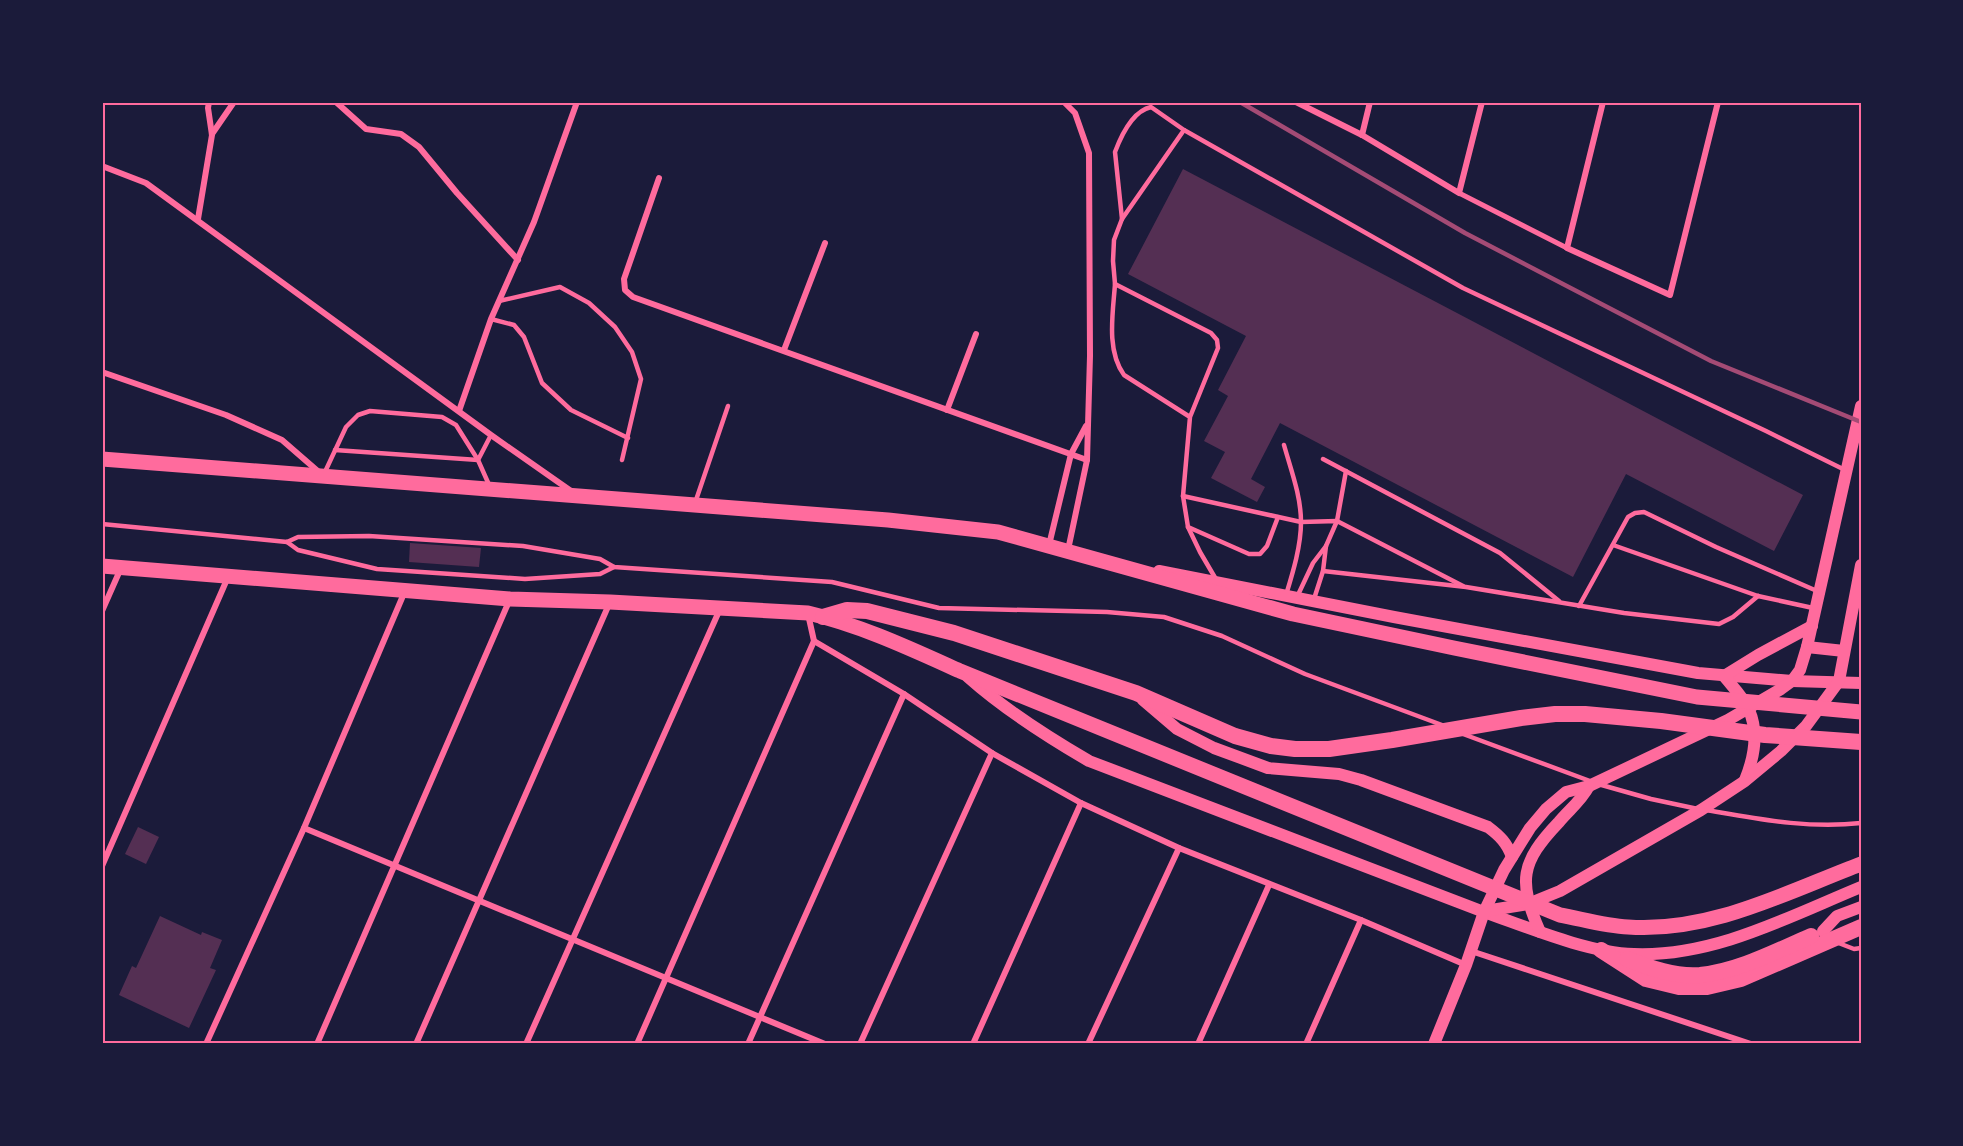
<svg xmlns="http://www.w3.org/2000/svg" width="1963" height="1146" font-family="'Alegreya Sans',sans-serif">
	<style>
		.building { fill: #542f53 }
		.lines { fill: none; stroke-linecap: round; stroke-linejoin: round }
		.service { stroke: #ff6b9d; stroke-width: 4.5 }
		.pedestrian { stroke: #ff6b9d; stroke-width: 5 }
		.minor { stroke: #ff6b9d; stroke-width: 6 }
		.secondary { stroke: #ff6b9d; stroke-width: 12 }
		.trunk { stroke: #ff6b9d; stroke-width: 15 }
		.motorway { stroke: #ff6b9d; stroke-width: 16 }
		.rail { stroke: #a44b75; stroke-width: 4.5 }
		.neatline { fill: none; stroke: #ff6b9d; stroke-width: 2 }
	</style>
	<rect width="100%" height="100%" fill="#1b1b3a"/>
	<!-- building -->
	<g class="building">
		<polygon points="1183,169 1803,495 1774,551 1626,474 1573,577 1280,423 1251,479 1265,487 1257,502 1211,478 1225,452 1204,441 1228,396 1218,390 1246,336 1128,274"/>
		<polygon points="410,543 481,548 479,567 409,562"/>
		<polygon points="138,827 159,837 146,864 125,854"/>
		<polygon points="160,916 201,935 202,932 222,940 210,968 216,970 189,1028 119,995 132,966 136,968"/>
	</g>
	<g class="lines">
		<!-- service -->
		<g class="service">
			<path d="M1122,219L1115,152C1121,136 1133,111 1151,107L1184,130L1463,288L1766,431L1845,470"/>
			<polyline points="1115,284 1113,261 1114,240 1122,219 1184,130"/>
			<polyline points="499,301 560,287 589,303 615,327 632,352 641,379 622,460"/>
			<polyline points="491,319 514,325 524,337 542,383 571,410 628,438"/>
			<path d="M1190,417L1124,375C1106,350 1113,313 1115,284L1211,333L1217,340L1218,348L1190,417L1183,496L1188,527L1200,552L1217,581"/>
			<path d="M1284,445C1291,470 1301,496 1301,522C1301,546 1293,572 1286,595"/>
			<polyline points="335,450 478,460 491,435"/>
			<polyline points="1323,459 1500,553 1559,601"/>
			<polyline points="324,474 346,427 358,415 370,411 442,417 456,425 478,460 490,487"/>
			<polyline points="1183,496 1301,522 1337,521 1463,586"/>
			<polyline points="695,503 728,406"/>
			<polyline points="102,524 287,542 298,537 369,536 523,546 600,559 614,567 832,582 939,608 1107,612 1164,617 1222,636 1305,674 1442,725"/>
			<polyline points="1188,527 1249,554 1260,554 1267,546 1278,517"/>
			<polyline points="287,542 298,550 377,569 525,579 600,574 614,567"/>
			<polyline points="1613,545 1758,596 1813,608"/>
			<polyline points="1323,571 1466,587 1624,613 1719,624 1733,617 1758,596"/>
			<polyline points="1297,597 1313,563 1326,546 1337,521 1346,471"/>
			<polyline points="1314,599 1323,571 1326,546"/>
			<polyline points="1579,606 1628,517 1635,513 1644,512 1716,547 1817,591"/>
			<polyline points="1463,734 1590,781"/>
			<polyline points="1598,784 1651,799 1698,809"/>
			<path d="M1706,810C1759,819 1808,829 1861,823"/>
			<polyline points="1836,942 1854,949 1861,948"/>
		</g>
		<!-- pedestrian -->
		<polyline class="pedestrian" points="1459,193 1567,248"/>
		<!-- minor -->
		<g class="minor">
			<polyline points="336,102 366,129 401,134 419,147 457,193 518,260"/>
			<polyline points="1064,102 1075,113 1089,153 1090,356 1087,460 1068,550"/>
			<polyline points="1296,102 1362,135 1459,193 1482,102"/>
			<polyline points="1603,102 1567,248 1670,295 1718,102"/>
			<polyline points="212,134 234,102"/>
			<polyline points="1362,135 1370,102"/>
			<polyline points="102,166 146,183 491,435 571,491"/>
			<polyline points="659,178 624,279 625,290 633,297 1087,460"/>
			<polyline points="198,219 212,135 208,108 209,102"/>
			<polyline points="784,350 825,243"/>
			<polyline points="102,372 226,415 282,440 320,473"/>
			<polyline points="947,410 976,334"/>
			<polyline points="459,411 491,319 534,222 577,102"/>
			<polyline points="1049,545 1071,454 1086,426"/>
			<polyline points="102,611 121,568"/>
			<polyline points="814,641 904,694 992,753 1081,803 1179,848 1361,920 1466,965"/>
			<polyline points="304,828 825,1044"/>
			<polyline points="102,866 228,577"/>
			<polyline points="1471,951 1751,1044"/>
			<polyline points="206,1044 304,828 405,591"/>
			<polyline points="317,1044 510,599"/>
			<polyline points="416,1044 610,602"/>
			<polyline points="526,1044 720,609"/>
			<polyline points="637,1044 814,641 808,614"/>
			<polyline points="748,1044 904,694"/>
			<polyline points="860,1044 992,753"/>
			<polyline points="973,1044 1081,803"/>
			<polyline points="1088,1044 1179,848"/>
			<polyline points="1198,1044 1269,885"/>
			<polyline points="1306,1044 1361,920"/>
		</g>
		<!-- secondary -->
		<g class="secondary">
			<polyline points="1159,571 1394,617 1698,673 1792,681 1861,683"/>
			<polyline points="1807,647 1844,651"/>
			<path d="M968,677C1005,710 1046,736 1089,761L1484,912C1527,927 1588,953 1634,954C1714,957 1788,917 1861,887"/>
			<path d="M1143,700L1177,729L1214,748L1268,768L1339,774L1361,780L1488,827C1500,836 1507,843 1512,857"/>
			<path d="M1745,780C1754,758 1759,733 1749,710C1744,698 1732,686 1724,676L1758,655L1812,626"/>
			<polyline points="1485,911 1528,904 1560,891 1701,810 1745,781 1781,751 1806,726 1839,681 1861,565"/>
			<polyline points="1823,931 1837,916 1861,907"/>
			<path d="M1540,932C1518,881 1520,863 1559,822C1570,809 1581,801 1589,786"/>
			<polyline points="1434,1044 1466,965 1484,912 1504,870 1530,828 1546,809 1566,792 1589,786 1728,720 1781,689 1792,681 1800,670 1807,647 1861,406"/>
		</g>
		<!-- trunk -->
		<g class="trunk">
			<polyline points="102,459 888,520 998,532 1293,614 1454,648 1697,697 1861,712"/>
			<path d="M102,566L510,599L610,602L808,613C860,625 911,649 960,671L1560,915C1582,919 1605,926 1628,927C1710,933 1787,892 1861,864"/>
		</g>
		<!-- motorway -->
		<g class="motorway">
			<polyline points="823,617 847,610 867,611 954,633 1136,693 1235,736 1271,746 1295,749 1329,749 1392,740 1521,718 1555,714 1585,714 1661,721 1765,735 1861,742"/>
			<polyline points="1601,950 1646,979 1679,987 1707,987 1741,979 1861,927"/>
			<path d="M1627,959C1650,968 1675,977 1700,975C1739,971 1776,951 1811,936"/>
		</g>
		<!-- rail -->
		<polyline class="rail" points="1240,102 1465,233 1711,361 1861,422"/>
	</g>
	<!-- border -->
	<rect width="1963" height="1146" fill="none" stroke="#1b1b3a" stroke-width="207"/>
	<rect x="104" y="104" width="1756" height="938" class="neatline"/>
</svg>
